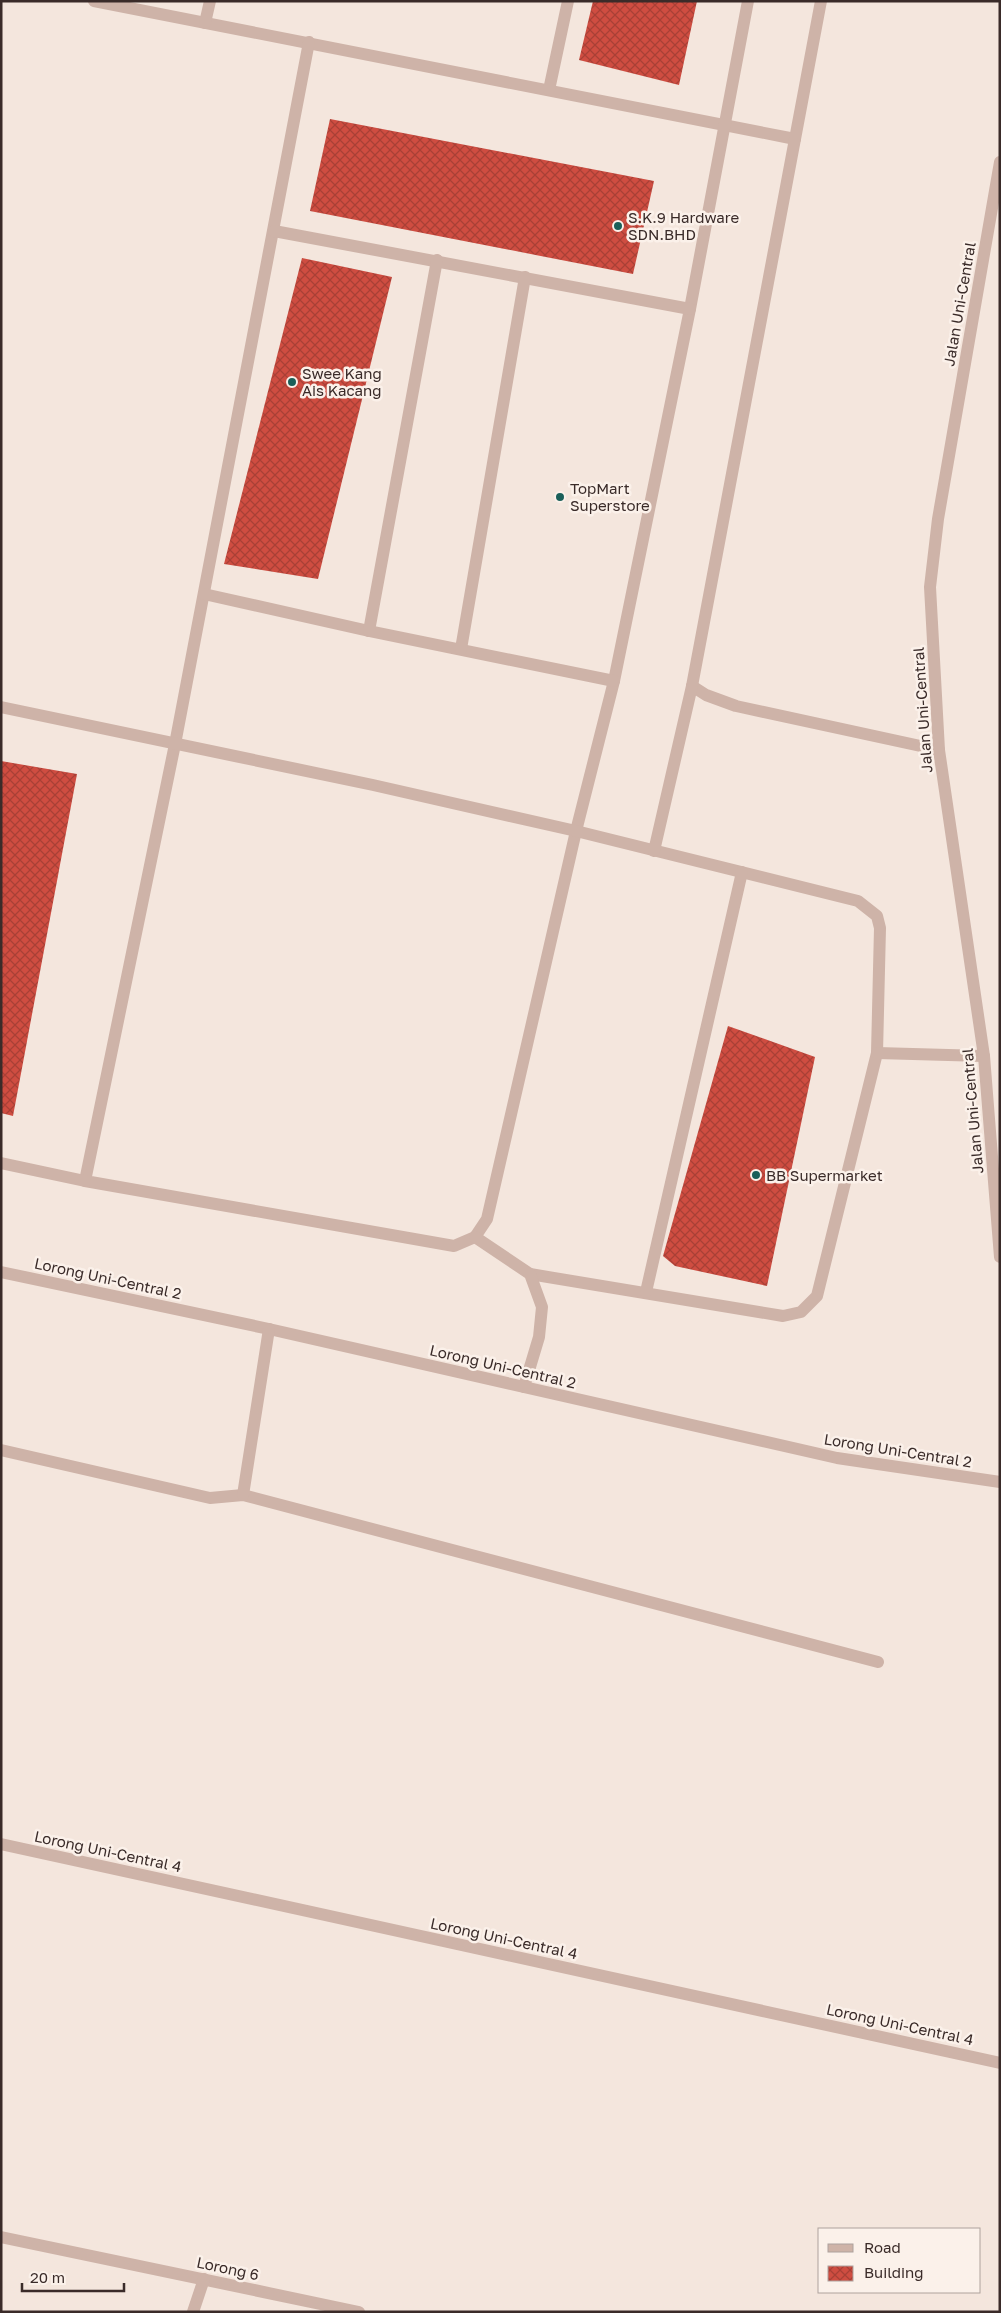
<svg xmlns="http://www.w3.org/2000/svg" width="1001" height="2313" font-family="'Golos Text',sans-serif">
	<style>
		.building { fill: url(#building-cross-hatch) }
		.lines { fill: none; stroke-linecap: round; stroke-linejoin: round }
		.lane { stroke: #ceb3a8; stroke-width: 12 }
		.street { stroke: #ceb3a8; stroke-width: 12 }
		.poi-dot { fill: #1a5f59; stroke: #fbf1ea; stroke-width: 2 }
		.labels { text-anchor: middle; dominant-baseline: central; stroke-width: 5; stroke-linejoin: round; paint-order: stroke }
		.poi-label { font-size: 15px; fill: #3a2b29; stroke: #fbf1ea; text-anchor: start }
		.street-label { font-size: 15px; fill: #3a2b29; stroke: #fbf1ea }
	</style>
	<defs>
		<pattern id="building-cross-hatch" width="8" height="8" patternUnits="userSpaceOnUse" patternTransform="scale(1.25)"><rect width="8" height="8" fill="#cf4d41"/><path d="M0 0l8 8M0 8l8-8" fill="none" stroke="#a94036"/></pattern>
	</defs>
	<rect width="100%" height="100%" fill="#f4e6dd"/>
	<!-- building -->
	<g class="building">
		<polygon points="593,1 697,1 679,85 579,60"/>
		<polygon points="330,119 654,181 633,274 310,211"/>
		<polygon points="302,258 392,277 318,579 224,564"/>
		<polygon points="1,761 77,774 13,1116 1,1113"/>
		<polygon points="728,1026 815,1057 767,1286 675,1266 663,1256"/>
	</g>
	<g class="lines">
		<!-- lane -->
		<g class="lane">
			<polyline points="94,1 795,139"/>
			<polyline points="205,23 210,1"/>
			<polyline points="309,42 175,744 85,1181 454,1246 475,1237 487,1219 576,831 614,681 690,309 748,1"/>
			<polyline points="549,90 568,1"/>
			<polyline points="274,231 690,309"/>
			<polyline points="204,594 369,631 614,681"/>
			<polyline points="369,631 437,260"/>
			<polyline points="461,649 525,277"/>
			<polyline points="692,686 706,695 736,706 939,750"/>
			<polyline points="1,707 373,785 576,831 858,901 877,916 880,928 877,1053 817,1296 801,1312 783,1316 530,1274"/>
			<polyline points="654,851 692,686 821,1"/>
			<polyline points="877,1053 984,1056"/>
			<polyline points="1,1163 85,1181"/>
			<polyline points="475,1237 530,1274 542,1307 539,1337 524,1387"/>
			<polyline points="646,1292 742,872"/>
		</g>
		<!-- street -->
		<g class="street">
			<polyline points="1000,162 938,519 930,587 939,750 984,1056 1000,1257"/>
			<polyline points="1,1272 269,1329 837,1458 1000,1482"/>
			<polyline points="1,1450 210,1498 243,1495 878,1662"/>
			<polyline points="243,1495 269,1329"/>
			<polyline points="1,1844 1000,2063"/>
			<polyline points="1,2237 359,2312"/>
			<polyline points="193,2312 204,2279"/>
		</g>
	</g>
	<!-- markers -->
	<g class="poi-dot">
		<circle cx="618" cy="226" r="5"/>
		<circle cx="292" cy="382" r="5"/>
		<circle cx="560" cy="497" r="5"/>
		<circle cx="756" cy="1175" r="5"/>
	</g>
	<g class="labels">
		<!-- poi labels -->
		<g class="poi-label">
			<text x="628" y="217">S.K.9 Hardware<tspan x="628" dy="17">SDN.BHD</tspan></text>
			<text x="302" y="373">Swee Kang<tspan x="302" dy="17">Ais Kacang</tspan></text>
			<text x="570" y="488">TopMart<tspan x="570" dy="17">Superstore</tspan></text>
			<text x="766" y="1175">BB Supermarket</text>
		</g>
		<!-- street labels -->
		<g class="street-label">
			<text transform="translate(959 304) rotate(-80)">Jalan Uni-Central</text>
			<text transform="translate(922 710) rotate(-94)">Jalan Uni-Central</text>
			<text transform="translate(972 1111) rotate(-95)">Jalan Uni-Central</text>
			<text transform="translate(108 1278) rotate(12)">Lorong Uni-Central 2</text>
			<text transform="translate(503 1366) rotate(13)">Lorong Uni-Central 2</text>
			<text transform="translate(898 1450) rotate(9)">Lorong Uni-Central 2</text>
			<text transform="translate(108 1851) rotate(12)">Lorong Uni-Central 4</text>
			<text transform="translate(504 1938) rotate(12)">Lorong Uni-Central 4</text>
			<text transform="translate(900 2024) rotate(12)">Lorong Uni-Central 4</text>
			<text transform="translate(228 2268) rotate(12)">Lorong 6</text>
		</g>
	</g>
	<!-- border -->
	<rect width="1001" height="2313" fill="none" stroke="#3a2b29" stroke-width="5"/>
	<!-- legend -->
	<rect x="818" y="2228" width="162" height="65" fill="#fbf1ea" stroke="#aea29d"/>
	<rect x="828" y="2244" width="25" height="8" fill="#ceb3a8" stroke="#aea29d"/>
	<text x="864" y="2253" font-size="15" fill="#3a2b29">Road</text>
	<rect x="828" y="2266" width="25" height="15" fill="url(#building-cross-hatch)" stroke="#aea29d"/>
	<text x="864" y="2278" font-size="15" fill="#3a2b29">Building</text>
	<!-- scale -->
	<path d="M22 2283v8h102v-8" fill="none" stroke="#3a2b29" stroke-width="2.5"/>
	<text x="30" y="2283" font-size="15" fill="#3a2b29" stroke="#fbf1ea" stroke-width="4" paint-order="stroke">20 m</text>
</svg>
